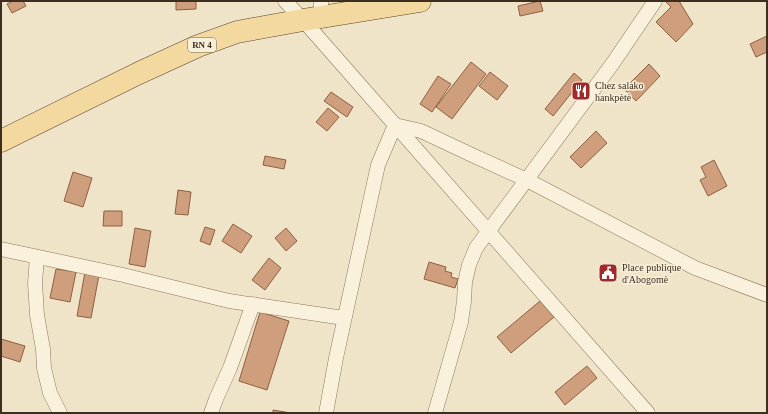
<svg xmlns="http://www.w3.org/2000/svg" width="768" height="414" font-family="'Times New Roman',serif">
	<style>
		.building { fill: #cf9f7d; stroke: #8d5f41 }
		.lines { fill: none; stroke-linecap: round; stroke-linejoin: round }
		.minor-casing { stroke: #8d765c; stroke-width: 15 }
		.primary-casing { stroke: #5b4430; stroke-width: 23 }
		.minor { stroke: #faf1dc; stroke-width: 14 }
		.primary { stroke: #f3d9a0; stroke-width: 22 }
		.labels { text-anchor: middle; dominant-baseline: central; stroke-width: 3; stroke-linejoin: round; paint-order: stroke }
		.shield { fill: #f7eed8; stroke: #756857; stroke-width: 1 }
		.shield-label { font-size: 9px; font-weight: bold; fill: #3d2e20 }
		.poi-label { font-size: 10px; fill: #3d2e20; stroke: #f7eed8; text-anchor: start }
	</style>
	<rect width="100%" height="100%" fill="#f0e4c8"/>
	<!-- building -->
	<g class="building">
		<polygon points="13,1 23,1 26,6 12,13 7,4"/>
		<polygon points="176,1 196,1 196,9 176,10"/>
		<polygon points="540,1 543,11 520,16 518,6"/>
		<polygon points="665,1 679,1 693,24 676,42 656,22 671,7"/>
		<polygon points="767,36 767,52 756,57 750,44"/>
		<polygon points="471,62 486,74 452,119 436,107"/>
		<polygon points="649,64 660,76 636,101 624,89"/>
		<polygon points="490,72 508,86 497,100 479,86"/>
		<polygon points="574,73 582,80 553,116 545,109"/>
		<polygon points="438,76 451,84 432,112 420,104"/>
		<polygon points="331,92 353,107 347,117 324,101"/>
		<polygon points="328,108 339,117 327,131 316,122"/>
		<polygon points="596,131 607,143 581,168 570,157"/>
		<polygon points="265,156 286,160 284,169 263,165"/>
		<polygon points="714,160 727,186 708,196 700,180 706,177 701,167"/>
		<polygon points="73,172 92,178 83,207 64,201"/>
		<polygon points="178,190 191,192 188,215 175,214"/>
		<polygon points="104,211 122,211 122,226 103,226"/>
		<polygon points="233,224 252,236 241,253 222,241"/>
		<polygon points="205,227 215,230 210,245 200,241"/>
		<polygon points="135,228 151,231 145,267 129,264"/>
		<polygon points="286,228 297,241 286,251 275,238"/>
		<polygon points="269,258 281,268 265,290 252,280"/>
		<polygon points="429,262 446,267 445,271 452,273 451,277 458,279 455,288 424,279"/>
		<polygon points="56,269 76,272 70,302 50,298"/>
		<polygon points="85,272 99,275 91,318 77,316"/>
		<polygon points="540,301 554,317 511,353 497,337"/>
		<polygon points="260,312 289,321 267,390 239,381"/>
		<polygon points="1,339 25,346 20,362 1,356"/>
		<polygon points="587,366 597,378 565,405 555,392"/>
		<polygon points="273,410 291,413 273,413"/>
	</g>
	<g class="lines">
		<!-- minor casing -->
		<g class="minor-casing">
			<g id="minor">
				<polyline points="285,1 303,20 648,413"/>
				<polyline points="321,17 321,1"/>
				<polyline points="1,249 123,275 229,301 344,318"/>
				<polyline points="37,257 35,283 37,315 43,349 44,368 50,393 60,413"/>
				<polyline points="211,413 216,399 230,368 253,304"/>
				<polyline points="326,413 336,358 378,165 395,125 421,131 472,155 527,180 695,268 767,295"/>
				<polyline points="435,413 461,322 464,301 465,282 469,265 476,248 613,63 655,1"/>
			</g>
		</g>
		<!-- primary casing -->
		<g class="primary-casing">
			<polyline id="primary" points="1,141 139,73 198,46 237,32 303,20 420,1"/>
		</g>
		<!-- minor -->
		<use href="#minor" class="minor"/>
		<!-- primary -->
		<use href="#primary" class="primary"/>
	</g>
	<!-- icons -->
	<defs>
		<g id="restaurant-square" transform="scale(1)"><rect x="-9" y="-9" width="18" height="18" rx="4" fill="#9e2a2b" stroke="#f7eed8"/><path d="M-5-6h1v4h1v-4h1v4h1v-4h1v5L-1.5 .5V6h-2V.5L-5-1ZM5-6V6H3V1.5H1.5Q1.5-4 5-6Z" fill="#fff"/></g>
		<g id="civic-square" transform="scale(1)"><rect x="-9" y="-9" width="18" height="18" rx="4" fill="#9e2a2b" stroke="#f7eed8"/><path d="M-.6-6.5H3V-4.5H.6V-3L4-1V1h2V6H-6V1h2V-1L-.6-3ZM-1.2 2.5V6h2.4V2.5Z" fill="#fff"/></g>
	</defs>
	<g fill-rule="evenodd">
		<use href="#restaurant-square" x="581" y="91"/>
		<use href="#civic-square" x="608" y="273"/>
	</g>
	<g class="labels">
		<!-- shield labels -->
		<rect class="shield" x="188" y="38" width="28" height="14" rx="3"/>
		<g class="shield-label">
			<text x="202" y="45">RN 4</text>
		</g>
		<!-- poi labels -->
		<g class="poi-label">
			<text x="595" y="85">Chez salako<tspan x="595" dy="12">hankpètè</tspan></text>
			<text x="622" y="267">Place publique<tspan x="622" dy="12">d'Abogomè</tspan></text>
		</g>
	</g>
	<!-- border -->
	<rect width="768" height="414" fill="none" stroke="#3d2e20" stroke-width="4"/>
</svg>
